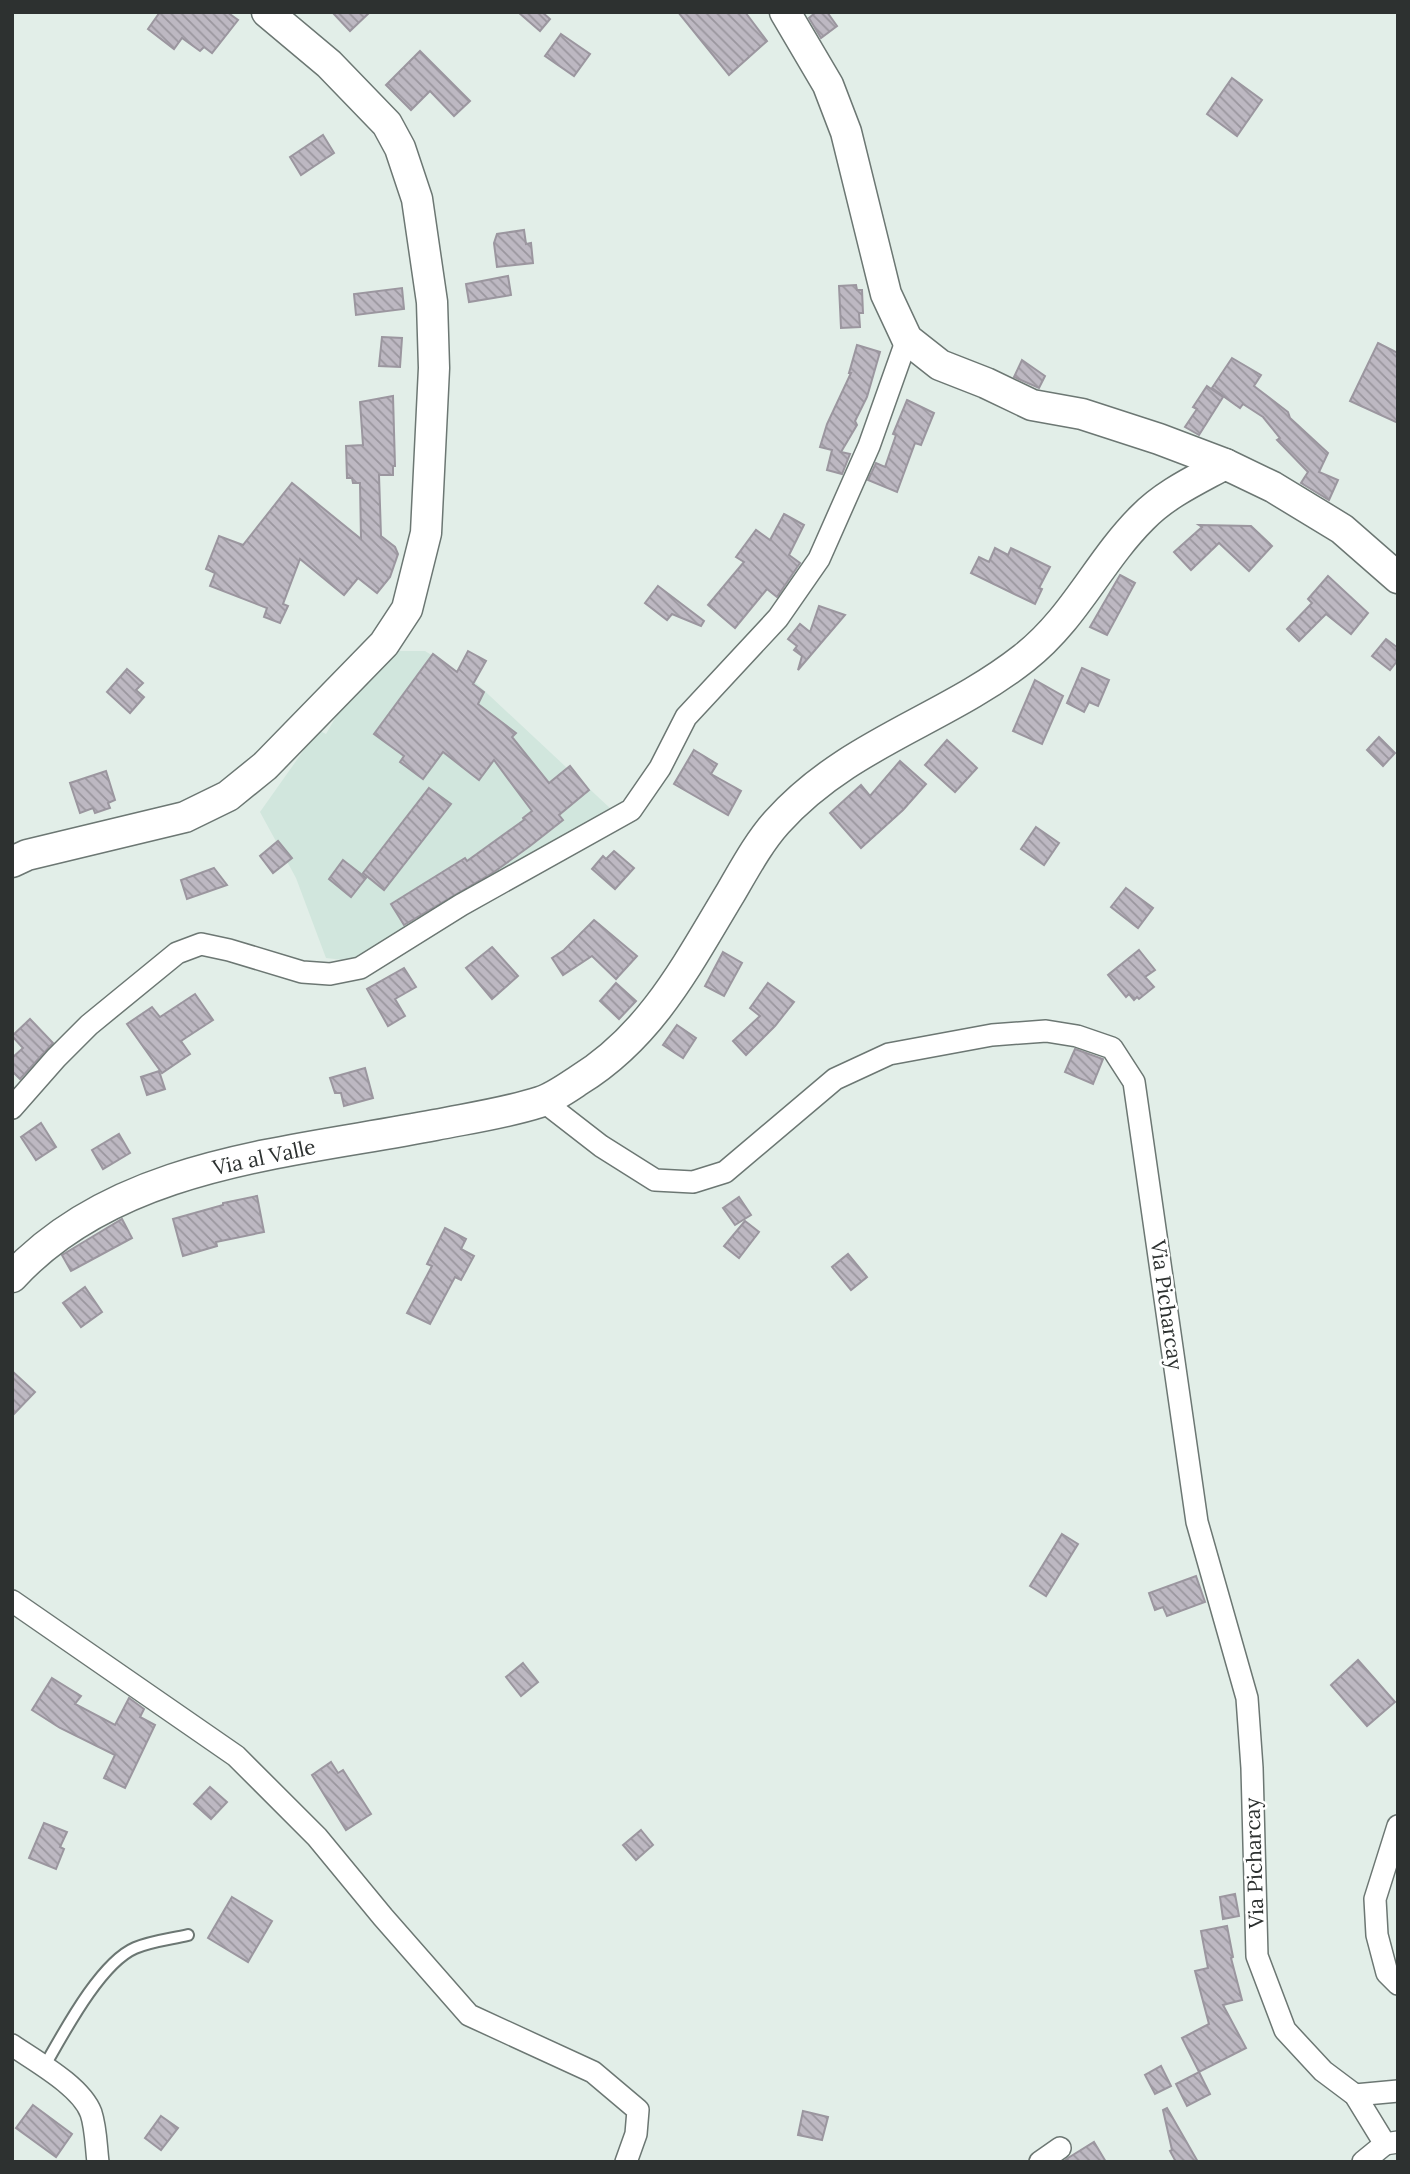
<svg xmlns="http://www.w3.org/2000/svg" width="1410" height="2174" font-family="Lora,serif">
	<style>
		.built { fill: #d1e6dd }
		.building { fill: url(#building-back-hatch); stroke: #9b969f; stroke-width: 2 }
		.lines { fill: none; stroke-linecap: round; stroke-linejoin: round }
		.lane-casing { stroke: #6c7773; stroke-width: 14 }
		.street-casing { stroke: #6c7773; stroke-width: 24 }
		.secondary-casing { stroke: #6c7773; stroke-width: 33 }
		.lane { stroke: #fff; stroke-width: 10 }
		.street { stroke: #fff; stroke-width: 21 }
		.secondary { stroke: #fff; stroke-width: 30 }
		.labels { text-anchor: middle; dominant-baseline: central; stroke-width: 5; stroke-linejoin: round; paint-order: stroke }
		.street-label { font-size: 21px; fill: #2d3130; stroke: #fff }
	</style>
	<defs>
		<pattern id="building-back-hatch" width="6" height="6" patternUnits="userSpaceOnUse" patternTransform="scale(1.75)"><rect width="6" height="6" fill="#bdb8c2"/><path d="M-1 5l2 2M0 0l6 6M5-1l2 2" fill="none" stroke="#9a969e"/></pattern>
	</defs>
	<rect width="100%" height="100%" fill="#e2eee8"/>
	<!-- built -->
	<polygon class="built" points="394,651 425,651 475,682 612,810 457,896 352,961 326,958 296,878 260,812 318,730 326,734 345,701"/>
	<!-- building -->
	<g class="building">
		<polygon points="160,12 227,12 238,20 212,53 204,47 200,51 182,38 174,49 148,29"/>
		<polygon points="332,12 370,12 350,31"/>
		<polygon points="518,12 542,12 550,19 540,31"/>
		<polygon points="678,12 745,12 767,41 729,75"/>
		<polygon points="816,12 827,12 837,26 821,38 809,18"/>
		<polygon points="561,34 590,54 574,76 545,56"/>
		<polygon points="420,51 470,101 454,116 430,91 411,110 386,85"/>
		<polygon points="1232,78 1262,100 1237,136 1207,114"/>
		<polygon points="323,135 334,153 301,175 290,157"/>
		<polygon points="524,230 526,244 531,243 533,263 497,267 494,243 497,234"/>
		<polygon points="508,276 511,295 469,302 466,284"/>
		<polygon points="856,285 857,290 862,290 863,313 859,313 860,327 841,328 839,286"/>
		<polygon points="402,288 404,309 356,315 354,294"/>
		<polygon points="382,337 402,338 400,367 379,366"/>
		<polygon points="1378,343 1398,353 1398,423 1350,401"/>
		<polygon points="857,345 880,352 867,397 855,421 857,425 841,452 850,454 842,474 827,470 832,450 820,447 827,424 851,373 849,373"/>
		<polygon points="1232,358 1261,375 1254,386 1288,412 1290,418 1328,453 1319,472 1338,480 1329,500 1301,483 1308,472 1277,440 1280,438 1263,417 1243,404 1240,408 1212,388"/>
		<polygon points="1022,360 1045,376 1039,388 1014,377"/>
		<polygon points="1207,386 1223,397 1199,435 1185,427 1197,409 1193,407"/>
		<polygon points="393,396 395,466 393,466 393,475 379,475 381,536 395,547 398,554 390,577 377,593 358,578 344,595 300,559 283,604 288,606 280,623 264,617 267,608 210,586 215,573 206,569 219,536 243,545 292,483 361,539 360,483 353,483 352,478 347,478 346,446 363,445 360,402"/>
		<polygon points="907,400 934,413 921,445 915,443 897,492 868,480 876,463 885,467 896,435 893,434"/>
		<polygon points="784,514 804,525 789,555 800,563 777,597 767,589 735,628 708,605 744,562 736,557 756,530 770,540"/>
		<polygon points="1199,525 1251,526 1272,546 1249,571 1219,543 1191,570 1174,552 1202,527"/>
		<polygon points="995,548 1008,555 1011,548 1050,567 1039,588 1042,589 1035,604 971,573 979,557 989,562"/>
		<polygon points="1120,575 1135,583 1107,635 1090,627"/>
		<polygon points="1328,576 1368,613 1351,634 1326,614 1299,641 1287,629 1312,603 1308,599"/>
		<polygon points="658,586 704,621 701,626 672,614 667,620 645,603"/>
		<polygon points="819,606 845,615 798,670 802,656 794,650 797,646 788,639 800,624 810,632"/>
		<polygon points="1386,639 1398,648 1398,660 1390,670 1372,656"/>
		<polygon points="468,651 486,661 473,684 484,692 478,704 516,733 512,737 549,783 570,766 589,790 559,815 563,820 530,846 494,872 404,925 391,904 465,858 467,861 524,820 523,818 532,811 494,760 479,780 443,752 423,779 400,762 404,756 374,734 433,654 457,672"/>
		<polygon points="1082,668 1109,680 1098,706 1089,702 1084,712 1067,703"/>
		<polygon points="127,669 143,683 136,690 144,697 130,713 107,692"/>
		<polygon points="1035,680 1063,696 1042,744 1013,731"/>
		<polygon points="1379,737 1395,753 1383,766 1367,750"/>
		<polygon points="947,740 977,768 955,792 925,765"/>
		<polygon points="694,750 717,764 711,774 741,791 728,815 674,784"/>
		<polygon points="900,761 926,784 903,810 861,848 830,813 861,785 870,796"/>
		<polygon points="106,771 115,800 108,803 110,808 95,813 93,808 80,813 70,783"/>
		<polygon points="429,788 451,804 384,890 363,873"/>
		<polygon points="1036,827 1059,843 1044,865 1021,849"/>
		<polygon points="278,841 292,858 273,873 260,856"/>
		<polygon points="614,851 634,868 615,889 592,869 603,856 606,859"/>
		<polygon points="343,860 366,878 351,897 329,879"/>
		<polygon points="214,868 227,885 187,899 181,880"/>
		<polygon points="1126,888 1153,908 1138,928 1111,907"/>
		<polygon points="594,920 637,956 616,979 592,956 563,975 552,958 564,950"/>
		<polygon points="492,947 518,976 492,999 466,968"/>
		<polygon points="1139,950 1155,970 1145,977 1154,987 1139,999 1137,997 1134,1000 1129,994 1126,997 1108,975"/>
		<polygon points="723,952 742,963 724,996 705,986"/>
		<polygon points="404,968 416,987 395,999 405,1016 388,1026 367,989"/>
		<polygon points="616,983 636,1001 619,1019 600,1001"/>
		<polygon points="768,983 794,1002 775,1026 746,1055 733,1041 760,1016 750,1008"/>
		<polygon points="195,994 213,1020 181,1041 190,1054 162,1073 127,1024 152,1007 160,1017"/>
		<polygon points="30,1019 53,1043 20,1079 12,1071 12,1058 23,1048 12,1036"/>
		<polygon points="677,1025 696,1038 683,1058 663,1045"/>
		<polygon points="1075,1049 1103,1059 1093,1084 1065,1072"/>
		<polygon points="365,1068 373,1098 344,1106 341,1093 335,1093 330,1078"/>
		<polygon points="159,1071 165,1089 147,1095 141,1077"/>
		<polygon points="41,1123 56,1147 36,1160 21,1137"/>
		<polygon points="119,1134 130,1153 103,1169 92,1150"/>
		<polygon points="257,1196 264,1232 216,1242 217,1246 183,1256 173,1219 223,1205 223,1203"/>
		<polygon points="739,1197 751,1215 735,1225 723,1208"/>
		<polygon points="122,1219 132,1238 71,1271 62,1255"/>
		<polygon points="745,1221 759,1232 739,1258 724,1246"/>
		<polygon points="445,1228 466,1239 461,1249 474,1256 461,1280 455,1277 430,1324 407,1313 432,1266 427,1264"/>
		<polygon points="848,1254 867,1277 851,1290 832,1267"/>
		<polygon points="85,1287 102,1312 81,1327 63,1303"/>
		<polygon points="12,1371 35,1392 12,1416"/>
		<polygon points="1062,1534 1078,1544 1046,1596 1030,1586"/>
		<polygon points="1196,1576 1205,1602 1167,1616 1163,1607 1155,1610 1149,1593"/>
		<polygon points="1358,1660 1395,1702 1367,1726 1331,1685"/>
		<polygon points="523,1663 538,1682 521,1696 506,1677"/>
		<polygon points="52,1678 81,1696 75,1704 115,1725 129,1698 144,1709 140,1717 155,1725 125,1788 104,1778 115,1755 60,1728 32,1710"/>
		<polygon points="331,1762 338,1773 343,1770 371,1814 346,1830 312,1775"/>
		<polygon points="210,1787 227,1802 211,1819 194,1804"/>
		<polygon points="44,1823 67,1832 60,1847 64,1849 56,1869 29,1858"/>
		<polygon points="641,1830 653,1845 636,1860 623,1845"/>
		<polygon points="1235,1894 1239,1916 1223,1919 1220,1897"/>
		<polygon points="232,1897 272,1921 248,1962 208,1938"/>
		<polygon points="1227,1926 1233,1957 1231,1958 1242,2000 1223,2005 1246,2048 1199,2072 1182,2038 1209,2024 1195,1971 1208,1968 1201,1931"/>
		<polygon points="1161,2066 1171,2086 1155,2094 1145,2075"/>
		<polygon points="1199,2072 1210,2094 1187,2106 1176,2084"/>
		<polygon points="33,2105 72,2134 56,2157 16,2128"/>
		<polygon points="1167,2108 1198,2162 1176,2162 1170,2151 1172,2150 1163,2110"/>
		<polygon points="803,2111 828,2117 822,2140 798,2135"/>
		<polygon points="161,2116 178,2128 161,2150 145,2138"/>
		<polygon points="1094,2142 1106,2162 1063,2162 1068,2158"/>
	</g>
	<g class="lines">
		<!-- lane casing -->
		<g class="lane-casing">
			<path id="lane" d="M44,2067C63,2034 100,1963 135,1948C151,1941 171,1939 188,1935"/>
		</g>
		<!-- street casing -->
		<g class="street-casing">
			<g id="street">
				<polyline points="543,1101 601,1146 655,1180 693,1182 725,1172 835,1079 889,1054 992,1035 1046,1031 1077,1036 1112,1048 1134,1082 1197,1522 1247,1698 1252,1768 1257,1956 1285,2030 1323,2071 1355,2095 1385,2144 1398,2142"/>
				<polyline points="12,1108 56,1058 89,1025 177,953 201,944 229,950 302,972 330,974 360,968 461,905 631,810 660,768 686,717 778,618 819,559 869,446 907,339"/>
				<polyline points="12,1601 236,1756 317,1837 383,1917 469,2015 593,2072 638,2110 636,2134 626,2162"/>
				<polyline points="1398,1826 1375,1899 1377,1935 1387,1973 1398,1984"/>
				<path d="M12,2045C35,2061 81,2086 91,2113C96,2128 96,2146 98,2162"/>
				<polyline points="1355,2095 1398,2091"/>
				<polyline points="1040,2162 1060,2148"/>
				<polyline points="1363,2162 1385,2144"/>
			</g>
		</g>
		<!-- secondary casing -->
		<g class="secondary-casing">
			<g id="secondary">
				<polyline points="785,12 828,85 846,132 886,294 907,339 940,365 986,383 1032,405 1082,414 1159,439 1225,464"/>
				<polyline points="12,862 27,855 185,817 228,796 265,766 384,644 407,609 426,533 434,368 432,302 417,199 400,148 387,124 329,64 267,12"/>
				<path d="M12,1277C118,1162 291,1153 435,1125C470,1118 506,1113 540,1102C553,1098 567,1088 579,1080C652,1035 688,963 731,892C745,868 759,842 777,822C848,743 944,721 1024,658C1075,618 1098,562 1142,518C1165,494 1196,480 1225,464L1273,487L1342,529L1398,578"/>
			</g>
		</g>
		<!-- lane -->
		<use href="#lane" class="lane"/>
		<!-- street -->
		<use href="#street" class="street"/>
		<!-- secondary -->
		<use href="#secondary" class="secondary"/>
	</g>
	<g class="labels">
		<!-- street labels -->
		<g class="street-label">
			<text transform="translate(264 1157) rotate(-12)">Via al Valle</text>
			<text transform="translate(1167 1305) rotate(82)">Via Picharcay</text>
			<text transform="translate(1254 1863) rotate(-92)">Via Picharcay</text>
		</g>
	</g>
	<!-- border -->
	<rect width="1410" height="2174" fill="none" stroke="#2d3130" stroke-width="28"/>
</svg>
